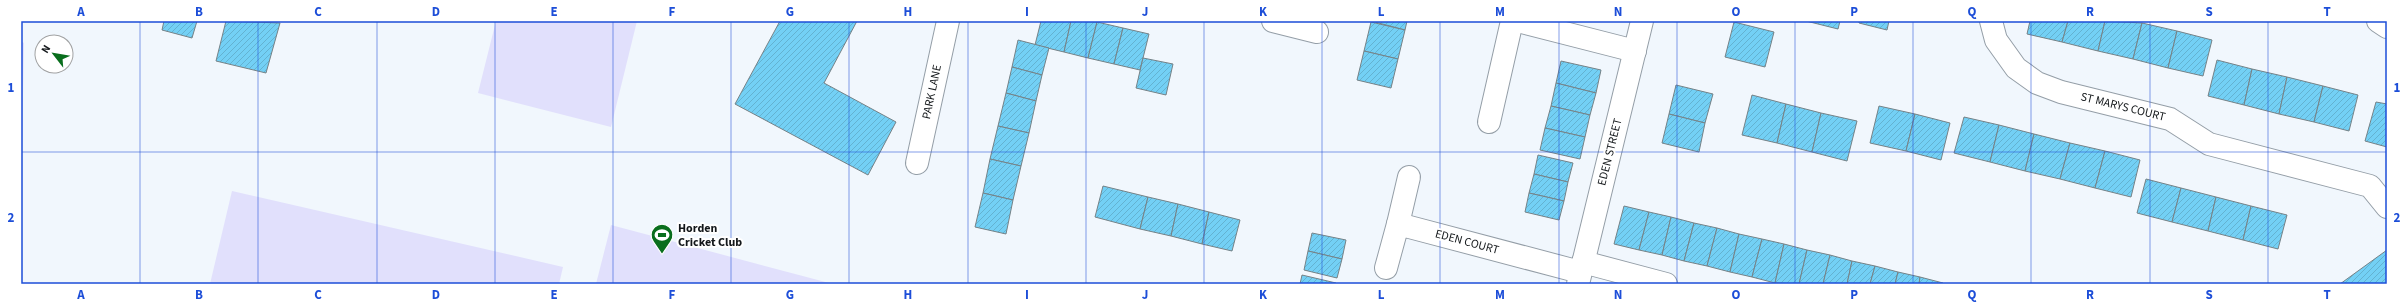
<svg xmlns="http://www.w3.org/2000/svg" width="2408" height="305" font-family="'Source Sans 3',sans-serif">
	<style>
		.green { fill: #e1e0fc }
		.building { fill: url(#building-hatch); stroke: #758287 }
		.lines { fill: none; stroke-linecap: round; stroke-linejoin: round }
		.street-casing { stroke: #949ea7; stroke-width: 24 }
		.street { stroke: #fff; stroke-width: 22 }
		.grid { fill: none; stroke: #1d4ed8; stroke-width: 1; stroke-opacity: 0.55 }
		.labels { text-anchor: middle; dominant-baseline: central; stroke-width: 4; stroke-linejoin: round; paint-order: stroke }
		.street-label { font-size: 12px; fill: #13171a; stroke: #fff }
		.poi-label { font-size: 12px; font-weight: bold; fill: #13171a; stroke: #fff; text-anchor: start }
		.neatline { fill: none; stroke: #1d4ed8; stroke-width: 1.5 }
		.grid-label { font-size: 13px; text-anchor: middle; font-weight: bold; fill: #1d4ed8 }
	</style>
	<defs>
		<pattern id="building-hatch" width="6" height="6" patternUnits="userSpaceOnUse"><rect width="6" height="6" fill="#73d0f5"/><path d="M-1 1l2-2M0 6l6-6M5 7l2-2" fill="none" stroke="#63b2d1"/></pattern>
	</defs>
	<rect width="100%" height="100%" fill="#f1f7fd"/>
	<!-- green -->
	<g class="green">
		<polygon points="496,21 637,21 611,127 478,93"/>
		<polygon points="21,41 24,43 21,195"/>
		<polygon points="232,191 563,267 559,284 210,284"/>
		<polygon points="611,225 833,284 596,284"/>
	</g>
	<!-- building -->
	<g class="building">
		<polygon points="164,21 197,21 192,38 162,30"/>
		<polygon points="226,21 280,23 266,73 216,61"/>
		<polygon points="780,21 857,21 824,83 896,122 868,175 735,104"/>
		<polygon points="1041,21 1071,21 1064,52 1035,45"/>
		<polygon points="1071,21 1097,22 1088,58 1064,52"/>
		<polygon points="1371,21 1407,21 1405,30"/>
		<polygon points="1806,21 1840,21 1838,29"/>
		<polygon points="1859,21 1889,21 1887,30 1859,23"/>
		<polygon points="2030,21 2068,21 2062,42 2027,34"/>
		<polygon points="2068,21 2105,21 2098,51 2062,42"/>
		<polygon points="2105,21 2142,23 2133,59 2098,51"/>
		<polygon points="1097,22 1123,28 1114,64 1088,58"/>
		<polygon points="1371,22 1405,30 1398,59 1364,51"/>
		<polygon points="1734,22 1774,32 1765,67 1725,57"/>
		<polygon points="2142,23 2177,31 2168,68 2133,59"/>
		<polygon points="1123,28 1149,34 1140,70 1114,64"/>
		<polygon points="2177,31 2212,40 2203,76 2168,68"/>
		<polygon points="1018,40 1049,48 1042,75 1012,67"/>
		<polygon points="1364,51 1398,59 1391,88 1357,80"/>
		<polygon points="1143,58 1173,64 1166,95 1136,88"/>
		<polygon points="2217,60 2252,69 2244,105 2208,96"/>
		<polygon points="1561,61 1601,70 1596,93 1556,83"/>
		<polygon points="1012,67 1042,75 1036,101 1006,93"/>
		<polygon points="2252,69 2287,77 2279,114 2244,105"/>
		<polygon points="2287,77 2323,86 2314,122 2279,114"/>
		<polygon points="1556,83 1596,93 1590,115 1551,106"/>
		<polygon points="1676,85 1713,94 1705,123 1669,114"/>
		<polygon points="2323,86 2358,95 2349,131 2314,122"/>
		<polygon points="1006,93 1036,101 1029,133 998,126"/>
		<polygon points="1752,95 1786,104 1777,143 1742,135"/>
		<polygon points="2376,102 2387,104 2387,147 2365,141"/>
		<polygon points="1786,104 1821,113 1812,152 1777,143"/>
		<polygon points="1551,106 1590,115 1585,137 1545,128"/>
		<polygon points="1879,106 1915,114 1906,151 1870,143"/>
		<polygon points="1821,113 1857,121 1847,161 1812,152"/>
		<polygon points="1669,114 1705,123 1699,152 1662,143"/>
		<polygon points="1915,114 1950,123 1941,160 1906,151"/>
		<polygon points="1964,117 1999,125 1990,162 1954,153"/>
		<polygon points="1999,125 2034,134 2025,171 1990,162"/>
		<polygon points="998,126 1029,133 1021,166 990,159"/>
		<polygon points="1545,128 1585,137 1580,159 1540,150"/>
		<polygon points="2034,134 2070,143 2060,179 2025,171"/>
		<polygon points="2070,143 2105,151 2095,188 2060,179"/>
		<polygon points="2105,151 2140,160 2131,197 2095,188"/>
		<polygon points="1538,155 1573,163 1568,182 1534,174"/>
		<polygon points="990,159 1021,166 1013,200 983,193"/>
		<polygon points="1534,174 1568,182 1564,201 1529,193"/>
		<polygon points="2146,179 2181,188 2172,222 2137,213"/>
		<polygon points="1103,186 1148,197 1140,229 1095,217"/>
		<polygon points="2181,188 2216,197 2208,231 2172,222"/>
		<polygon points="983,193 1013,200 1006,234 975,227"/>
		<polygon points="1529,193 1564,201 1559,220 1525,212"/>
		<polygon points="1148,197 1178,204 1171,236 1140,229"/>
		<polygon points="2216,197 2251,206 2243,240 2208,231"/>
		<polygon points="1178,204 1209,212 1202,244 1171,236"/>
		<polygon points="1624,206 1649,212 1639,250 1614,244"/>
		<polygon points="2251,206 2287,215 2278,249 2243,240"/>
		<polygon points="1209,212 1240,220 1232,251 1202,244"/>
		<polygon points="1649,212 1671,217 1662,255 1639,250"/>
		<polygon points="1671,217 1694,223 1684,261 1662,255"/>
		<polygon points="1694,223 1717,228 1707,266 1684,261"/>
		<polygon points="1717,228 1739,234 1730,272 1707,266"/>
		<polygon points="1312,233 1346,240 1342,259 1308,251"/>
		<polygon points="1739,234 1762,239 1752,277 1730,272"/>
		<polygon points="1762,239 1784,244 1775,283 1752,277"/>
		<polygon points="1784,244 1807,250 1799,284 1775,283"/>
		<polygon points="1807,250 1830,255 1823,284 1799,284"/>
		<polygon points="2387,250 2387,284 2340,284"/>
		<polygon points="1308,251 1342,259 1337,278 1304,270"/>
		<polygon points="1830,255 1852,261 1847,284 1823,284"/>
		<polygon points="1852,261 1875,266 1870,284 1847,284"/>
		<polygon points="1875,266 1898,272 1895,284 1870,284"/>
		<polygon points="1898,272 1920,277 1919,284 1895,284"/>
		<polygon points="1302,275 1336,283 1336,284 1300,284"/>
		<polygon points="1920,277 1943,283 1943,284 1919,284"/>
	</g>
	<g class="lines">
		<!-- street casing -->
		<g class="street-casing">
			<g id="street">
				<polyline points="1273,21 1317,32"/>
				<polyline points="1518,21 1635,51"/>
				<polyline points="1991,21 1996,40 2016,68 2037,83 2061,92 2170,119 2209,144 2370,186 2387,207"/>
				<polyline points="2378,21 2387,27"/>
				<polyline points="1489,122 1512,21"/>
				<polyline points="917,163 948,21"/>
				<polyline points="1398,224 1409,177"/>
				<polyline points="1583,262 1666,284"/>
				<polyline points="1386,268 1398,224 1580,272"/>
				<polyline points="1578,284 1642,21"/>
			</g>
		</g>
		<!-- street -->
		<use href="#street" class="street"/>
	</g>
	<!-- grid -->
	<path class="grid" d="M140,21V284M258,21V284M377,21V284M495,21V284M613,21V284M731,21V284M849,21V284M968,21V284M1086,21V284M1204,21V284M1322,21V284M1440,21V284M1559,21V284M1677,21V284M1795,21V284M1913,21V284M2031,21V284M2150,21V284M2268,21V284M21,152H2387"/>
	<!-- icons -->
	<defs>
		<g id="stadium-pin" transform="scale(1.15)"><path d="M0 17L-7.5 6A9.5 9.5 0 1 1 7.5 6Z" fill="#096e1d" stroke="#fff"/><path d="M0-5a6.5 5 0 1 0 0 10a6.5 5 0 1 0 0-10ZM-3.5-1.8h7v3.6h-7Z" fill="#fff"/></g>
	</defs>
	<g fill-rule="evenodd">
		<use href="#stadium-pin" x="662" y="235"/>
	</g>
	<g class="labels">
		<!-- street labels -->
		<g class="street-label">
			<text transform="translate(932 92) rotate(-78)">PARK LANE</text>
			<text transform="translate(2123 107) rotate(14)">ST MARYS COURT</text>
			<text transform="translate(1610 152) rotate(-76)">EDEN STREET</text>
			<text transform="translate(1467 242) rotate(15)">EDEN COURT</text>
		</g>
		<!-- poi labels -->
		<g class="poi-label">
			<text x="678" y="228">Horden<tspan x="678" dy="14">Cricket Club</tspan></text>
		</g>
	</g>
	<!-- border -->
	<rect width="2408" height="305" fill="none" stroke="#ffffff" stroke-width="44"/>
	<!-- north arrow -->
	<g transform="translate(54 54) rotate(301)"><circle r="19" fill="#ffffff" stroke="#a1a2a3"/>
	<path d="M0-3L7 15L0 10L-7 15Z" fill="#096e1d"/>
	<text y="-6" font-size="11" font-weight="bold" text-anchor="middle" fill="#13171a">N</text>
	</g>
	<rect x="22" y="22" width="2364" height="261" class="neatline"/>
	<g class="grid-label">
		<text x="81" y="16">A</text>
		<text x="199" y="16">B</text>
		<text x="318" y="16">C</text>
		<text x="436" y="16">D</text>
		<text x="554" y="16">E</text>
		<text x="672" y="16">F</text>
		<text x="790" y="16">G</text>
		<text x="908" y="16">H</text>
		<text x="1027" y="16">I</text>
		<text x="1145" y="16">J</text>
		<text x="1263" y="16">K</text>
		<text x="1381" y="16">L</text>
		<text x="1500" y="16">M</text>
		<text x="1618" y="16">N</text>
		<text x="1736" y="16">O</text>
		<text x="1854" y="16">P</text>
		<text x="1972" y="16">Q</text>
		<text x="2090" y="16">R</text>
		<text x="2209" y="16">S</text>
		<text x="2327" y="16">T</text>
		<text x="11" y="92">1</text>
		<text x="2397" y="92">1</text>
		<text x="11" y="222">2</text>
		<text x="2397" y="222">2</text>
		<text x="81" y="299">A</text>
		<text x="199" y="299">B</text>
		<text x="318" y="299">C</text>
		<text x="436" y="299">D</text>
		<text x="554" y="299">E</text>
		<text x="672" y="299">F</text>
		<text x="790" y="299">G</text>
		<text x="908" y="299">H</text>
		<text x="1027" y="299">I</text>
		<text x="1145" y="299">J</text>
		<text x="1263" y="299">K</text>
		<text x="1381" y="299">L</text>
		<text x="1500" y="299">M</text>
		<text x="1618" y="299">N</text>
		<text x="1736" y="299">O</text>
		<text x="1854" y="299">P</text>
		<text x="1972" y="299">Q</text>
		<text x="2090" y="299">R</text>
		<text x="2209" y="299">S</text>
		<text x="2327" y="299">T</text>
	</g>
</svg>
